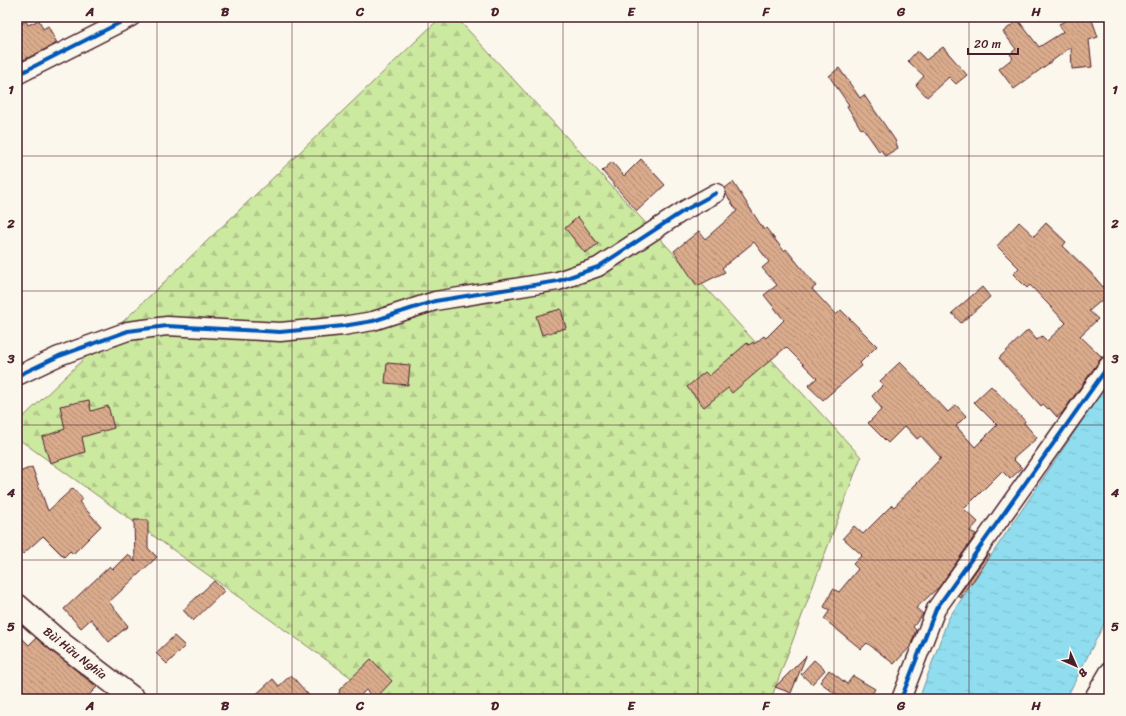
<svg xmlns="http://www.w3.org/2000/svg" width="1126" height="716" font-family="Sriracha,sans-serif">
	<style>
		.forest { fill: url(#forest-firs); stroke: #8b8466 }
		.water { fill: url(#water-ripples); stroke: #7391a0 }
		.building { fill: url(#building-back-hatch); stroke: #4a1f2b }
		.lines { fill: none; stroke-linecap: round; stroke-linejoin: round }
		.street-casing { stroke: #4a1f2b; stroke-width: 21 }
		.secondary-casing { stroke: #4a1f2b; stroke-width: 25 }
		.street { stroke: #fbf7ec; stroke-width: 18 }
		.secondary { stroke: #fbf7ec; stroke-width: 22 }
		.cycleway-casing { stroke: #fbf7ec; stroke-width: 6 }
		.cycleway { stroke: #0057b8; stroke-width: 4 }
		.grid { fill: none; stroke: #4a1f2b; stroke-width: 1; stroke-opacity: 0.55 }
		.labels { text-anchor: middle; dominant-baseline: central; stroke-width: 4; stroke-linejoin: round; paint-order: stroke }
		.street-label { font-size: 12px; fill: #4a1f2b; stroke: #fbf7ec }
		.neatline { fill: none; stroke: #4a1f2b; stroke-width: 1.5 }
		.grid-label { font-size: 13px; text-anchor: middle; font-weight: bold; fill: #4a1f2b }
	</style>
	<defs>
		<pattern id="forest-firs" width="22" height="20" patternUnits="userSpaceOnUse"><rect width="22" height="20" fill="#cce9a0"/><path d="M5 1l3.5 6h-7zM16 11l3.5 6h-7z" fill="#b1c78a"/></pattern>
		<pattern id="water-ripples" width="26" height="14" patternUnits="userSpaceOnUse"><rect width="26" height="14" fill="#8fddee"/><path d="M2 4q2-2 4 0t4 0M15 11q2-2 4 0t4 0" fill="none" stroke="#7dbdcc"/></pattern>
		<pattern id="building-back-hatch" width="6" height="6" patternUnits="userSpaceOnUse"><rect width="6" height="6" fill="#daab8c"/><path d="M-1 5l2 2M0 0l6 6M5-1l2 2" fill="none" stroke="#b38b73"/></pattern>
	</defs>
	<rect width="100%" height="100%" fill="#fbf7ec"/>
	<filter id="ink" filterUnits="userSpaceOnUse"><feTurbulence type="fractalNoise" baseFrequency=".025" numOctaves="2"/><feDisplacementMap in="SourceGraphic" scale="8" xChannelSelector="R" yChannelSelector="G"/><feConvolveMatrix kernelMatrix="1 2 1 2 8 2 1 2 1" color-interpolation-filters="sRGB"/></filter>
	<g filter="url(#ink)">
		<!-- forest -->
		<polygon class="forest" points="441,17 456,17 861,457 771,699 381,699 17,438 17,423"/>
		<!-- water -->
		<polygon class="water" points="1109,381 1109,614 1066,699 919,699 948,619"/>
		<!-- building -->
		<g class="building">
			<polygon points="1074,17 1091,17 1098,37 1089,40 1092,67 1072,69 1071,47 1014,89 999,69 1013,58 1010,54 1016,49 1003,32 1018,20 1039,47 1063,32 1059,24"/>
			<polygon points="39,20 43,29 48,26 57,43 24,60 23,58 17,61 17,26 26,21 28,25"/>
			<polygon points="943,47 967,75 956,84 949,77 927,97 916,85 924,76 908,61 917,51 926,60"/>
			<polygon points="839,68 860,98 864,95 895,140 898,148 885,156 881,150 879,151 863,128 861,129 847,106 849,105 829,76"/>
			<polygon points="641,159 665,185 637,211 602,171 612,162 624,176"/>
			<polygon points="733,182 764,230 766,228 784,251 786,249 816,286 812,289 836,315 841,310 877,346 860,363 862,366 823,400 808,386 817,378 786,347 732,393 728,388 704,407 687,387 705,372 709,376 747,343 749,345 753,342 754,344 764,336 766,338 784,320 764,295 777,285 762,268 769,262 754,242 722,268 725,272 697,286 674,251 699,231 705,239 737,211 726,194 725,188"/>
			<polygon points="578,217 598,244 585,253 565,228"/>
			<polygon points="1019,222 1034,236 1046,223 1066,242 1063,246 1091,273 1109,294 1089,311 1098,319 1080,336 1102,357 1062,413 1057,417 1049,408 1048,409 1043,404 1041,406 999,358 1028,330 1037,340 1042,336 1047,341 1066,323 1030,285 1027,288 1013,274 1019,268 997,246"/>
			<polygon points="982,287 990,297 961,323 952,313"/>
			<polygon points="561,309 566,328 542,335 536,316"/>
			<polygon points="900,362 948,412 956,405 966,416 956,426 975,447 997,425 974,402 991,386 1025,421 1024,423 1037,438 1013,459 1022,468 1010,479 1002,471 964,509 978,522 970,531 976,534 940,586 916,608 923,614 913,627 916,630 910,647 894,664 867,643 861,649 824,619 830,610 824,607 833,589 839,592 858,569 853,564 862,555 843,538 854,526 863,534 892,505 894,507 941,458 921,436 917,439 905,426 888,443 868,423 882,409 872,396 883,385 880,381"/>
			<polygon points="387,363 410,365 408,385 385,383"/>
			<polygon points="89,400 91,411 108,406 114,428 82,437 85,452 50,463 42,437 65,429 60,406"/>
			<polygon points="32,467 48,511 73,488 83,499 79,502 101,526 73,554 70,551 64,557 43,536 23,554 17,547 17,473"/>
			<polygon points="134,520 148,520 148,548 157,557 109,602 128,626 109,642 91,619 81,628 64,609 110,566 113,569 128,554 135,562"/>
			<polygon points="988,554 990,555 971,584 970,583 961,598 958,596"/>
			<polygon points="214,581 224,591 193,621 183,610"/>
			<polygon points="17,633 29,645 36,638 97,687 85,699 17,699"/>
			<polygon points="174,636 185,646 167,664 156,653"/>
			<polygon points="806,656 791,693 775,687"/>
			<polygon points="371,659 392,681 375,699 366,690 357,699 333,699 340,692 339,690"/>
			<polygon points="814,660 825,670 812,684 801,674"/>
			<polygon points="829,670 847,684 853,676 875,689 869,699 837,699 839,697 820,682"/>
			<polygon points="291,675 312,699 251,699 273,679 279,686"/>
		</g>
		<g class="lines">
			<!-- street casing -->
			<g class="street-casing">
				<g id="street">
					<polyline points="17,75 131,17"/>
					<polyline points="17,376 59,356 128,331 167,326 280,332 343,326 373,321 435,301 558,281 598,267 685,210 716,193"/>
					<polyline points="901,699 936,609 1109,365"/>
					<polyline points="1093,699 1109,672"/>
				</g>
			</g>
			<!-- secondary casing -->
			<g class="secondary-casing">
				<polyline id="secondary" points="17,605 57,640 134,699"/>
			</g>
			<!-- street -->
			<use href="#street" class="street"/>
			<!-- secondary -->
			<use href="#secondary" class="secondary"/>
			<!-- cycleway casing -->
			<g class="cycleway-casing">
				<g id="cycleway">
					<polyline points="17,75 131,17"/>
					<polyline points="17,376 59,356 128,331 167,326 280,332 343,326 373,321 435,301 558,281 598,267 685,210 716,193"/>
					<polyline points="901,699 936,609 1109,365"/>
				</g>
			</g>
			<!-- cycleway -->
			<use href="#cycleway" class="cycleway"/>
		</g>
	</g>
	<!-- grid -->
	<path class="grid" d="M157,17V699M292,17V699M428,17V699M563,17V699M698,17V699M834,17V699M969,17V699M17,156H1109M17,291H1109M17,425H1109M17,560H1109"/>
	<g class="labels">
		<!-- street labels -->
		<g class="street-label">
			<text transform="translate(75 653) rotate(38)">Bùi Hữu Nghĩa</text>
		</g>
	</g>
	<!-- margin -->
	<rect width="1126" height="716" fill="none" stroke="#fbf7ec" stroke-width="44"/>
	<!-- north arrow -->
	<g transform="translate(1076 666) rotate(135)" stroke="#fbf7ec" stroke-width="3" paint-order="stroke">
	<path d="M0-3L7 15L0 10L-7 15Z" fill="#4a1f2b"/>
	<text y="-6" font-size="11" font-weight="bold" text-anchor="middle" fill="#4a1f2b">B</text>
	</g>
	<!-- scale -->
	<path d="M968 48v6h50v-6" fill="none" stroke="#4a1f2b" stroke-width="2"/>
	<text x="974" y="48" font-size="12" fill="#4a1f2b" stroke="#fbf7ec" stroke-width="3" paint-order="stroke">20 m</text>
	<rect x="22" y="22" width="1082" height="672" class="neatline"/>
	<g class="grid-label">
		<text x="90" y="16">A</text>
		<text x="225" y="16">B</text>
		<text x="360" y="16">C</text>
		<text x="495" y="16">D</text>
		<text x="631" y="16">E</text>
		<text x="766" y="16">F</text>
		<text x="901" y="16">G</text>
		<text x="1036" y="16">H</text>
		<text x="11" y="94">1</text>
		<text x="1115" y="94">1</text>
		<text x="11" y="228">2</text>
		<text x="1115" y="228">2</text>
		<text x="11" y="363">3</text>
		<text x="1115" y="363">3</text>
		<text x="11" y="497">4</text>
		<text x="1115" y="497">4</text>
		<text x="11" y="631">5</text>
		<text x="1115" y="631">5</text>
		<text x="90" y="710">A</text>
		<text x="225" y="710">B</text>
		<text x="360" y="710">C</text>
		<text x="495" y="710">D</text>
		<text x="631" y="710">E</text>
		<text x="766" y="710">F</text>
		<text x="901" y="710">G</text>
		<text x="1036" y="710">H</text>
	</g>
</svg>
